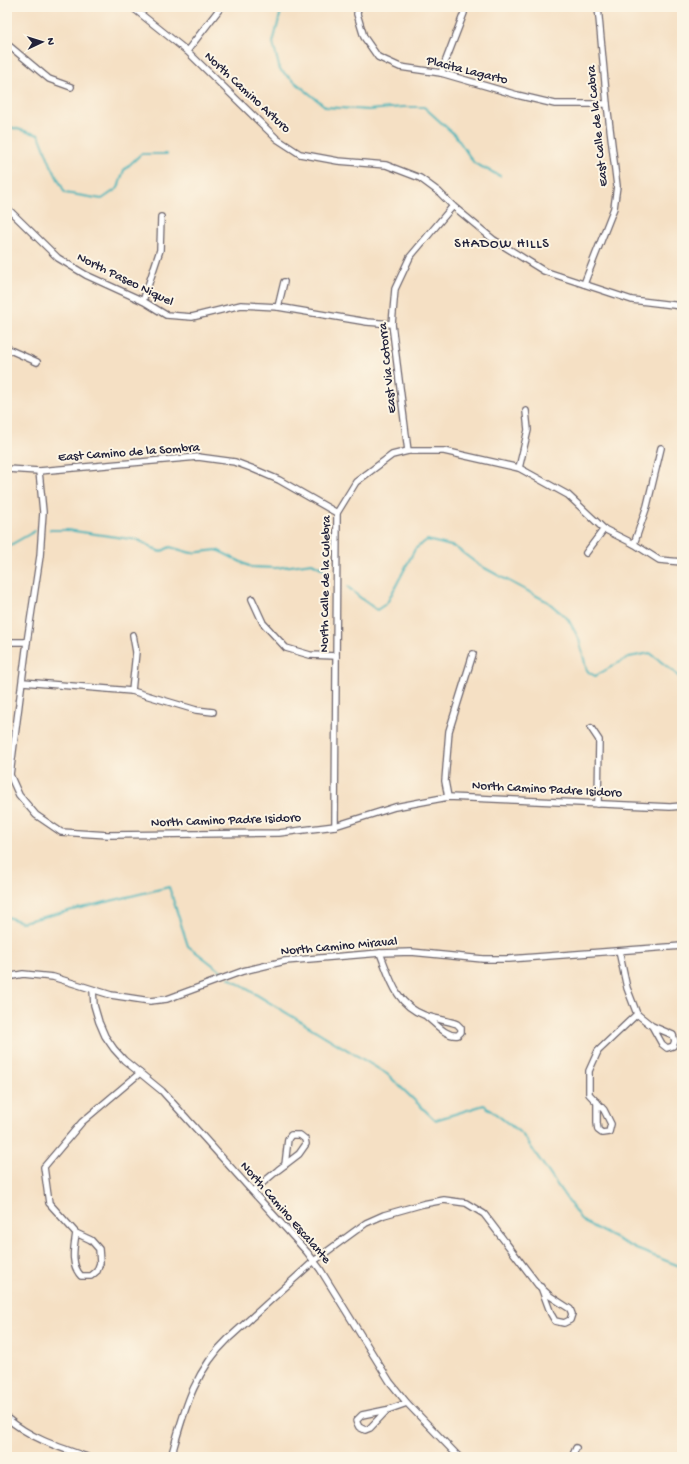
<svg xmlns="http://www.w3.org/2000/svg" width="689" height="1464" font-family="'Gochi Hand',sans-serif">
	<style>
		.lines { fill: none; stroke-linecap: round; stroke-linejoin: round }
		.stream { stroke: #42b2b9; stroke-width: 2 }
		.street-casing { stroke: #6c646b; stroke-width: 8 }
		.street { stroke: #fff; stroke-width: 5.5 }
		.labels { text-anchor: middle; dominant-baseline: central; stroke-width: 4; stroke-linejoin: round; paint-order: stroke }
		.street-label { font-size: 13px; fill: #22223b; stroke: #fcf5e5 }
		.neighbourhood-label { font-size: 14px; letter-spacing: 1px; fill: #22223b; stroke: #fcf5e5 }
	</style>
	<rect width="100%" height="100%" fill="#fcf5e5"/>
	<filter id="ink" filterUnits="userSpaceOnUse"><feTurbulence type="fractalNoise" baseFrequency=".025" numOctaves="2"/><feDisplacementMap in="SourceGraphic" scale="8" xChannelSelector="R" yChannelSelector="G"/><feConvolveMatrix kernelMatrix="1 2 1 2 8 2 1 2 1" color-interpolation-filters="sRGB"/></filter>
	<filter id="wash" filterUnits="userSpaceOnUse"><feTurbulence type="fractalNoise" baseFrequency=".012" numOctaves="4" result="noise"/><feDisplacementMap in="SourceGraphic" scale="16" xChannelSelector="R" yChannelSelector="G"/><feGaussianBlur stdDeviation="0.9" result="paint"/><feColorMatrix in="noise" values="0 0 0 0 0 0 0 0 0 0 0 0 0 0 0 0 0 1.4 0 .05"/><feComposite in="paint" operator="in"/></filter>
	<g filter="url(#wash)">
		<rect width="100%" height="100%" fill="#f5e0c4"/>
		<g class="lines">
			<!-- stream -->
			<g class="stream">
				<polyline points="282,7 273,43 280,70 326,107 368,110 403,107 424,107 455,135 474,163 500,176"/>
				<polyline points="7,122 10,127 39,135 51,165 65,193 102,199 118,188 124,170 141,154 167,154"/>
				<polyline points="50,530 67,530 138,540 160,552 170,547 191,553 217,550 251,567 276,568 312,563 327,571"/>
				<polyline points="7,547 35,531"/>
				<polyline points="348,587 363,600 377,610 387,603 415,549 427,540 455,547 479,565 548,602 568,619 579,639 587,671 595,676 629,657 650,653 674,672 682,680"/>
				<polyline points="7,917 22,922 169,887 188,946 226,975"/>
				<polyline points="229,978 387,1074 435,1120 484,1105 522,1134 582,1221 636,1249 682,1267"/>
			</g>
		</g>
	</g>
	<g filter="url(#ink)">
		<g class="lines">
			<!-- street casing -->
			<g class="street-casing">
				<g id="street">
					<polyline points="132,7 187,51 277,139 300,154 338,161 386,165 420,178 439,192 453,206 494,240 544,271 632,300 682,306"/>
					<polyline points="358,7 357,14 364,37 378,57 400,67 441,73 517,95 555,104 607,104"/>
					<polyline points="7,44 49,79 71,87"/>
					<polyline points="187,51 221,7"/>
					<polyline points="441,73 464,13"/>
					<polyline points="7,208 58,258 86,275 143,301 166,315 192,317 241,305 278,307 367,322 392,324"/>
					<polyline points="584,284 614,208 617,186 607,104 598,7"/>
					<polyline points="143,301 160,250 161,217"/>
					<polyline points="278,307 284,282"/>
					<polyline points="7,347 10,350 37,362"/>
					<polyline points="408,451 392,324 395,289 410,257 453,206"/>
					<polyline points="519,468 528,430 526,411"/>
					<polyline points="7,469 39,471 198,457 235,462 251,468 279,480 337,513"/>
					<polyline points="634,544 647,506 661,448"/>
					<polyline points="586,553 604,529"/>
					<polyline points="252,599 263,623 286,648 310,655 336,656"/>
					<polyline points="7,642 27,642"/>
					<polyline points="23,682 132,691 196,710 213,712"/>
					<polyline points="132,691 136,652 133,635"/>
					<polyline points="591,728 599,740 598,804"/>
					<polyline points="10,775 19,795 36,815 61,832 108,835 279,833 335,826 395,807 448,797 670,807 682,806"/>
					<polyline points="10,775 27,642 40,556 43,512 39,471"/>
					<polyline points="448,797 445,781 449,731 473,654"/>
					<polyline points="335,826 337,513 356,482 392,455 408,451 444,451 519,468 568,495 604,529 634,544 659,560 682,562"/>
					<path d="M380,953C390,978 396,1005 424,1015C435,1019 446,1020 457,1024L461,1028V1032L458,1035C446,1037 435,1023 426,1016"/>
					<polyline points="7,977 23,974 53,977 111,995 150,1001 167,999 243,971 285,961 380,953 411,952 483,959 509,959 682,946"/>
					<polyline points="93,990 94,1005 99,1022 105,1036 114,1049 124,1060 162,1091 307,1252 320,1269 390,1382 407,1403 459,1457"/>
					<polyline points="637,1014 652,1026 662,1044 667,1048 673,1046 675,1041 673,1035 652,1026"/>
					<polyline points="597,1102 597,1123 598,1130 602,1133 609,1132 611,1124 604,1110 589,1094 589,1071 598,1051 637,1014 627,988 619,951"/>
					<polyline points="253,1191 278,1170 299,1154 306,1144 305,1139 300,1135 291,1135 288,1139 285,1165"/>
					<path d="M76,1233C74,1248 70,1264 81,1276H91L97,1271L100,1263L99,1249L91,1240L76,1233L49,1203L44,1167L82,1122L140,1073"/>
					<polyline points="387,1410 370,1428 365,1430 359,1427 356,1421 362,1415 386,1410 387,1410 407,1403"/>
					<path d="M7,1418C30,1438 58,1447 87,1457"/>
					<path d="M171,1457C184,1412 193,1372 229,1338L314,1261L366,1223L384,1215L423,1204L444,1200L466,1203L484,1214L538,1285L550,1296L570,1309L572,1314L570,1320L564,1323L555,1321L551,1314L541,1287"/>
					<polyline points="572,1457 576,1448"/>
				</g>
			</g>
			<!-- street -->
			<use href="#street" class="street"/>
		</g>
	</g>
	<g class="labels">
		<!-- street labels -->
		<g class="street-label">
			<text transform="translate(467 71) rotate(14)">Placita Lagarto</text>
			<text transform="translate(247 93) rotate(43)">North Camino Arturo</text>
			<text transform="translate(598 126) rotate(-96)">East Calle de la Cabra</text>
			<text transform="translate(125 280) rotate(26)">North Paseo Niquel</text>
			<text transform="translate(388 368) rotate(-96)">East Via Cotorra</text>
			<text transform="translate(129 453) rotate(-4)">East Camino de la Sombra</text>
			<text transform="translate(326 584) rotate(-89)">North Calle de la Culebra</text>
			<text transform="translate(547 790) rotate(3)">North Camino Padre Isidoro</text>
			<text transform="translate(226 821) rotate(-2)">North Camino Padre Isidoro</text>
			<text transform="translate(339 947) rotate(-5)">North Camino Miraval</text>
			<text transform="translate(285 1213) rotate(49)">North Camino Escalante</text>
		</g>
		<!-- neighbourhood labels -->
		<g class="neighbourhood-label">
			<text x="502" y="244">SHADOW HILLS</text>
		</g>
	</g>
	<!-- margin -->
	<rect width="689" height="1464" fill="none" stroke="#fcf5e5" stroke-width="24"/>
	<!-- north arrow -->
	<g transform="translate(42 42) rotate(86)" stroke="#fcf5e5" stroke-width="3" paint-order="stroke">
	<path d="M0-3L7 15L0 10L-7 15Z" fill="#22223b"/>
	<text y="-6" font-size="11" font-weight="bold" text-anchor="middle" fill="#22223b">N</text>
	</g>
</svg>
